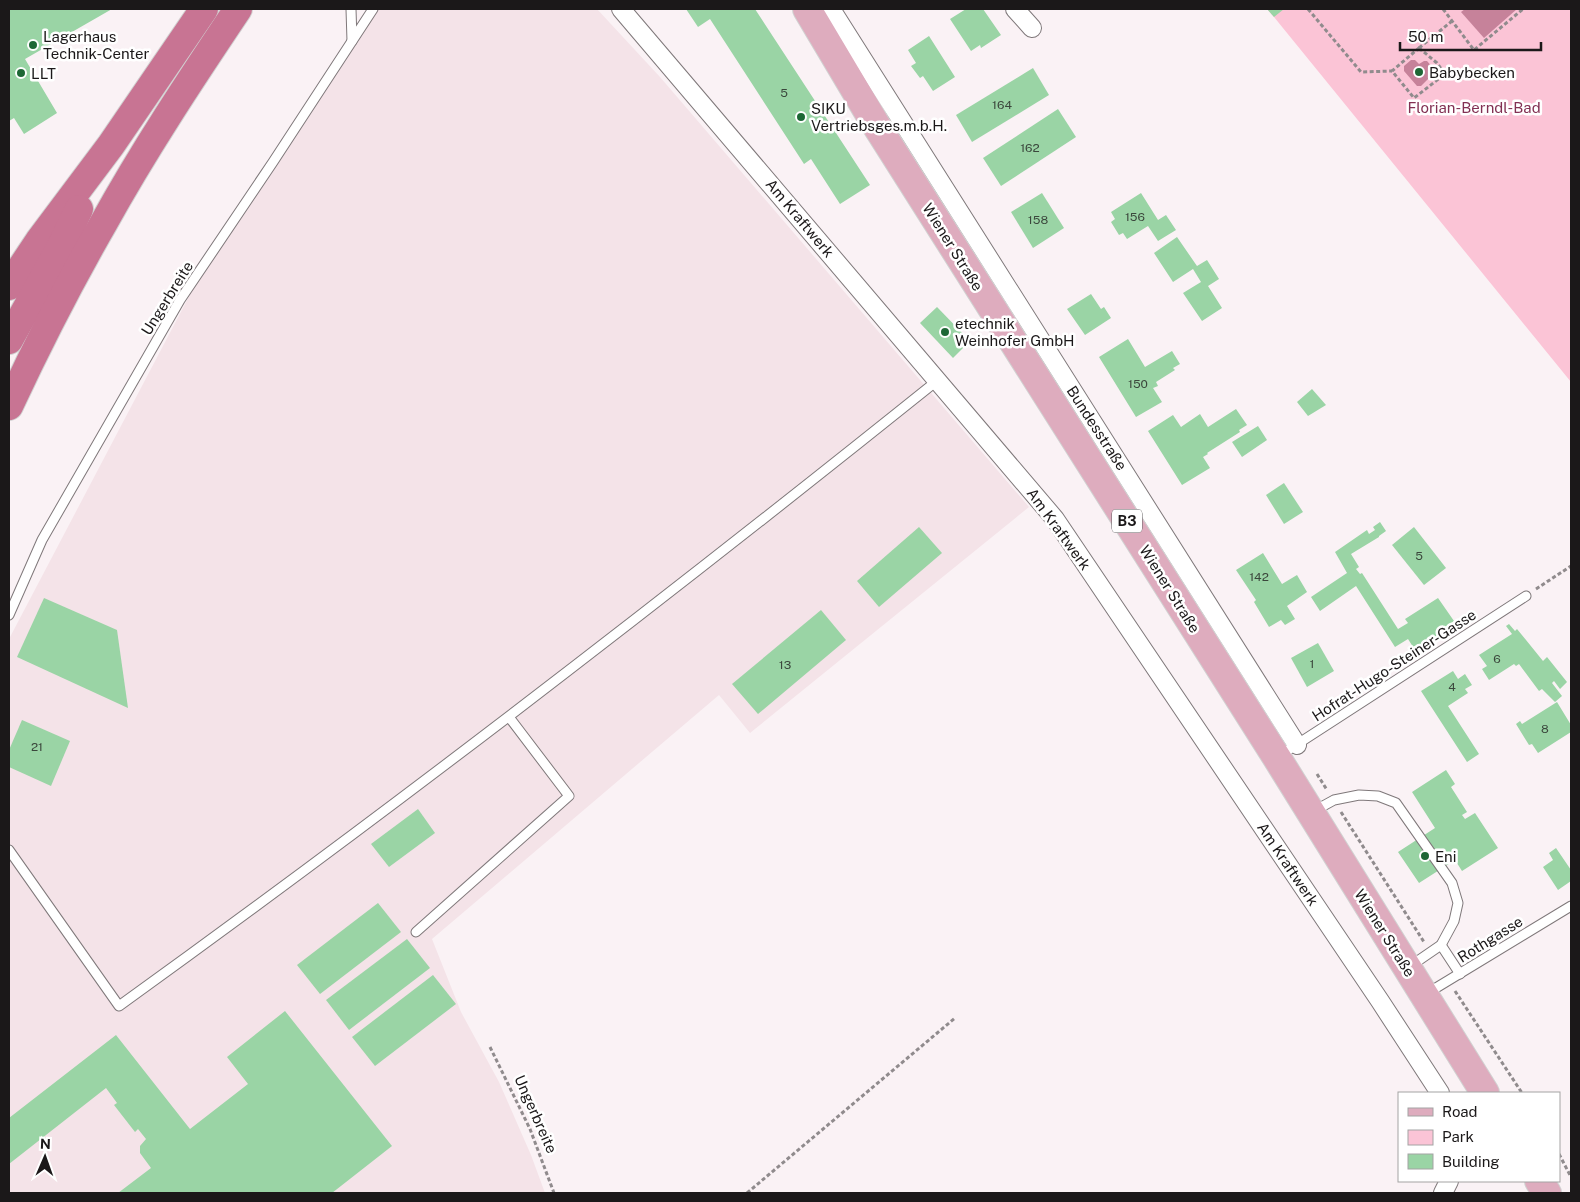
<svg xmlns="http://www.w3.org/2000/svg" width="1580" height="1202" font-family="'Public Sans',sans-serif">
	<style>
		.built { fill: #f4e3e8 }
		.green { fill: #fbc4d6 }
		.water { fill: #c6829a }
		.building { fill: #9ad4a5 }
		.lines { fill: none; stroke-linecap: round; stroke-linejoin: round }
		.service-casing { stroke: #7f787a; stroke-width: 11 }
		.minor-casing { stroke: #7f787a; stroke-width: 20 }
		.primary-casing { stroke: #d1d1d1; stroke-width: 30 }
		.motorway-casing { stroke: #d1d1d1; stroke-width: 30 }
		.path { stroke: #908b8d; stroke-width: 3; stroke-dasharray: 4 2.5; stroke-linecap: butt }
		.service { stroke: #fff; stroke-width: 9 }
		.minor { stroke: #fff; stroke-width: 18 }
		.primary { stroke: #deacbe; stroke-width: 28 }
		.motorway { stroke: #c87493; stroke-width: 28 }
		.poi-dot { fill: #1d6735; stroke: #fff; stroke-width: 2 }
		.labels { text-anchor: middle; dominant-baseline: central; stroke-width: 5; stroke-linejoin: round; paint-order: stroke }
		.number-label { font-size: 12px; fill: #3b473c }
		.shield { fill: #fff; stroke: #5f5d5e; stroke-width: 1 }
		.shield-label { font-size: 14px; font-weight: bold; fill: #1b1819 }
		.poi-label { font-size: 15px; fill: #1b1819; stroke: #fff; text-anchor: start }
		.park-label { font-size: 15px; fill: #823053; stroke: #fff }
		.street-label { font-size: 15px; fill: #1b1819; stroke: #fff }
	</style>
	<rect width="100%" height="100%" fill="#faf2f5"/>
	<!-- built -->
	<polygon class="built" points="378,9 597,9 660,77 1029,507 750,733 719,695 432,939 461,1012 499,1082 531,1155 545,1193 9,1193 9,639 194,287"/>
	<!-- green -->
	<polygon class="green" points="1267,9 1571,9 1571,382 1274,17"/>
	<!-- water -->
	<g class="water">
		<polygon points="1465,9 1517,9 1484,38 1461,12"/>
		<polygon points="1411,60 1415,60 1419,64 1424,61 1427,61 1434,69 1434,73 1421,86 1417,86 1404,71 1404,66"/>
	</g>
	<!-- building -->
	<g class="building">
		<polygon points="9,9 112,9 25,59 57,113 24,134 14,118 9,121"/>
		<polygon points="686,9 755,9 870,185 840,204 811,159 804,164 710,19 698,27"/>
		<polygon points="966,9 983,9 1001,35 981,48 980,45 971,51 950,19"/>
		<polygon points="1267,9 1284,9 1274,17"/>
		<polygon points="929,36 955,77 933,91 923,76 920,78 911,66 916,63 908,50"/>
		<polygon points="1033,68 1049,95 972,142 956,115"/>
		<polygon points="1058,109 1076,137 1001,186 983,158"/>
		<polygon points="1042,193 1064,228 1033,248 1011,212"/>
		<polygon points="1141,193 1158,220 1166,215 1176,230 1158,241 1148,226 1127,239 1123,233 1119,235 1111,222 1115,219 1111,212"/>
		<polygon points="1177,237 1197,266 1207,260 1219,279 1208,286 1222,308 1202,321 1183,293 1201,282 1193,269 1173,282 1154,253"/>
		<polygon points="1091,294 1101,309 1104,307 1111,318 1085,335 1067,309"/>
		<polygon points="937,307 970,341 953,358 920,323"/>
		<polygon points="1128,339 1145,367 1172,351 1180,364 1173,368 1175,370 1156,382 1158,386 1153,388 1162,402 1136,417 1099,357"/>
		<polygon points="1312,389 1326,405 1308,416 1297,402"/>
		<polygon points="1236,409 1247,425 1239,430 1240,432 1207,453 1208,454 1203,457 1210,468 1182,485 1148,431 1173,415 1181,427 1200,414 1208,427"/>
		<polygon points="1258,426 1267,440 1242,457 1232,442"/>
		<polygon points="1284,483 1303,512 1284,524 1266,495"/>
		<polygon points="1380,522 1386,531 1379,536 1379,537 1351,554 1359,567 1356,569 1360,574 1362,573 1398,629 1408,623 1405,619 1438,598 1454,621 1436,633 1438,636 1415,650 1408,639 1395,647 1356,586 1320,611 1311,597 1347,573 1335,552 1367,530 1369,534 1375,530 1373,527"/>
		<polygon points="919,527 942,553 879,607 857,581"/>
		<polygon points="1414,527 1446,568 1424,585 1392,545"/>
		<polygon points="1263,553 1282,584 1297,575 1307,592 1287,606 1295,619 1285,625 1281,620 1269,627 1254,602 1256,600 1236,570"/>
		<polygon points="44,598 117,630 128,708 17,657"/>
		<polygon points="821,610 846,640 758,714 732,684"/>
		<polygon points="1509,624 1515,631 1517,629 1543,661 1547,657 1567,682 1560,689 1554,681 1552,683 1562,696 1555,702 1542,689 1539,691 1519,664 1516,666 1514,664 1489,680 1482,669 1487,666 1479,655 1512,634 1506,626"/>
		<polygon points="1318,643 1334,671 1307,687 1291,658"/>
		<polygon points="1453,671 1458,679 1465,674 1472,685 1465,689 1468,693 1448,706 1479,754 1467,762 1421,691"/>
		<polygon points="1557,702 1571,725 1571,732 1538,753 1532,744 1529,745 1516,724 1520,721 1522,724"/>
		<polygon points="22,720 70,741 51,786 9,767 9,750"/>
		<polygon points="1446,770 1455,784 1451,787 1467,812 1462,815 1465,819 1475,813 1498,848 1462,871 1455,860 1419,883 1398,852 1435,828 1412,792"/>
		<polygon points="418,809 435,833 389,867 371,844"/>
		<polygon points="1556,848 1571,870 1571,881 1558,890 1543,867 1553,860 1549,853"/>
		<polygon points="378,903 401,932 320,994 297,965"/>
		<polygon points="407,939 430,968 349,1030 326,1000"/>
		<polygon points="433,975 456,1004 375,1066 352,1037"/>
		<polygon points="285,1011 392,1146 332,1193 118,1193 151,1168 140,1153 140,1146 146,1139 138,1129 135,1132 114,1105 117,1103 106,1088 9,1164 9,1118 116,1035 190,1129 248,1084 227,1057"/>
	</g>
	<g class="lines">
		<!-- service casing -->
		<g class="service-casing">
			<g id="service">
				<polyline points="351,9 352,41"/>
				<polyline points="9,615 42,540 180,300 273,162 373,9"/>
				<polyline points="1279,756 1526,596"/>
				<polyline points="1314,811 1334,800 1359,795 1378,796 1396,803 1452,883 1458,903 1454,921 1441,945 1409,967"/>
				<path d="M9,850L119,1006C398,805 670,595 938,380"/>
				<polyline points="416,932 569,796 509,717"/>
				<polyline points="1441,945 1460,974"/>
				<polyline points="1426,994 1571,906"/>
			</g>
		</g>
		<!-- minor casing -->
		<g class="minor-casing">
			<g id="minor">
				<polyline points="621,9 1055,519 1380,1001 1440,1093"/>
				<polyline points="831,9 1297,745"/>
				<polyline points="1015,9 1032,28"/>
				<polyline points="1443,1193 1449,1181"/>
			</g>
		</g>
		<!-- primary casing -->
		<g class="primary-casing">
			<g id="primary">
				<polyline points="807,9 876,125 1277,758 1485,1093"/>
				<polyline points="1539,1181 1547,1193"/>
			</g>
		</g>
		<!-- motorway casing -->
		<g class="motorway-casing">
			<g id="motorway">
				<polyline points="9,286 39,241 111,145 204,9"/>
				<polyline points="9,340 60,248 79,209"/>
				<path d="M9,406C38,344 69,283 103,224C144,150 191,79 238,9"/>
			</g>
		</g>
		<!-- path -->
		<g class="path">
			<polyline points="1308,9 1361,72 1392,71"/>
			<polyline points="1443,9 1474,50 1523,9"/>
			<polygon points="1419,48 1437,63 1445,74 1414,98 1392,71"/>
			<polyline points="1419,48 1452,21"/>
			<polyline points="1536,589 1571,566"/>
			<polyline points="1317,774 1327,790"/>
			<polyline points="1341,812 1424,942"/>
			<polyline points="1455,991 1522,1093"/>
			<polyline points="490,1047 530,1129 554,1193"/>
			<polyline points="1559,1154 1571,1177"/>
			<polyline points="747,1193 955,1018"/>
		</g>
		<!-- service -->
		<use href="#service" class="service"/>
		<!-- minor -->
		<use href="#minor" class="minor"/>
		<!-- primary -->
		<use href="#primary" class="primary"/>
		<!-- motorway -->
		<use href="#motorway" class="motorway"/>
	</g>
	<!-- markers -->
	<g class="poi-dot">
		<circle cx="33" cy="45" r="5"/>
		<circle cx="1419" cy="72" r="5"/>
		<circle cx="21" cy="73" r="5"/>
		<circle cx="801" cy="117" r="5"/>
		<circle cx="945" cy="332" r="5"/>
		<circle cx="1425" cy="856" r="5"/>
	</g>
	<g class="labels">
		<!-- number labels -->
		<g class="number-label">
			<text x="784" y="93">5</text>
			<text x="1002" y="105">164</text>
			<text x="1030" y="148">162</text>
			<text x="1135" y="217">156</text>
			<text x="1038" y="220">158</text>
			<text x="1138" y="384">150</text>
			<text x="1419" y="556">5</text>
			<text x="1259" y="577">142</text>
			<text x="1497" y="659">6</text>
			<text x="1312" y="664">1</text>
			<text x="785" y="665">13</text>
			<text x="1452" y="687">4</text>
			<text x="1545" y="729">8</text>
			<text x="37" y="747">21</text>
		</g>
		<!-- shield labels -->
		<rect class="shield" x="1112" y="509.5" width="30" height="23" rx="4"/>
		<g class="shield-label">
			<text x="1127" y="521">B3</text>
		</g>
		<!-- poi labels -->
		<g class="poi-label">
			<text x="43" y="36">Lagerhaus<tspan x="43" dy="17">Technik-Center</tspan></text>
			<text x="1429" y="72">Babybecken</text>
			<text x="31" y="73">LLT</text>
			<text x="811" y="108">SIKU<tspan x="811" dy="17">Vertriebsges.m.b.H.</tspan></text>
			<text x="955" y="323">etechnik<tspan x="955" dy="17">Weinhofer GmbH</tspan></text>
			<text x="1435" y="856">Eni</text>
		</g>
		<!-- park labels -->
		<g class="park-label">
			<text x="1474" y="107">Florian-Berndl-Bad</text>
		</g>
		<!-- street labels -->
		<g class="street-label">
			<text transform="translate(800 218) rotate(50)">Am Kraftwerk</text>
			<text transform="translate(953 247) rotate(58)">Wiener Straße</text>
			<text transform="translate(167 298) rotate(-58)">Ungerbreite</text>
			<text transform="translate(1097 428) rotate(57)">Bundesstraße</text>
			<text transform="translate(1059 529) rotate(54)">Am Kraftwerk</text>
			<text transform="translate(1170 589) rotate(58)">Wiener Straße</text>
			<text transform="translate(1394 665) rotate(-33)">Hofrat-Hugo-Steiner-Gasse</text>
			<text transform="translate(1288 864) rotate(56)">Am Kraftwerk</text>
			<text transform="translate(1385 933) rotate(58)">Wiener Straße</text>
			<text transform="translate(1490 939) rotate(-32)">Rothgasse</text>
			<text transform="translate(536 1114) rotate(66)">Ungerbreite</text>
		</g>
	</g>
	<!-- border -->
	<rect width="1580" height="1202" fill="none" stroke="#1b1819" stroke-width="20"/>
	<!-- legend -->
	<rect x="1398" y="1092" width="162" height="90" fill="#ffffff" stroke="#a4a3a3"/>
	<rect x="1408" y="1108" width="25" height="8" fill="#deacbe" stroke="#a4a3a3"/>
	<text x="1442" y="1117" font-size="15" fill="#1b1819">Road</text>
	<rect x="1408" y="1130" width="25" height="15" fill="#fbc4d6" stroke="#a4a3a3"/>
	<text x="1442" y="1142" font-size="15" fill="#1b1819">Park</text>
	<rect x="1408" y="1154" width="25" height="15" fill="#9ad4a5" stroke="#a4a3a3"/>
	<text x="1442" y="1167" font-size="15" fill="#1b1819">Building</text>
	<!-- north arrow -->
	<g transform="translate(45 1157) rotate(2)" stroke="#ffffff" stroke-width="4" paint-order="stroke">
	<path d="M0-4L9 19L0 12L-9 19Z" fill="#1b1819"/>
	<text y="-8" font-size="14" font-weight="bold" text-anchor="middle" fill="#1b1819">N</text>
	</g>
	<!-- scale -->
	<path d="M1400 42v8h141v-8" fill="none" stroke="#1b1819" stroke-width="2.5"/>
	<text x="1408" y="42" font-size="15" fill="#1b1819" stroke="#ffffff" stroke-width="4" paint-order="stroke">50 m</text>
</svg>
